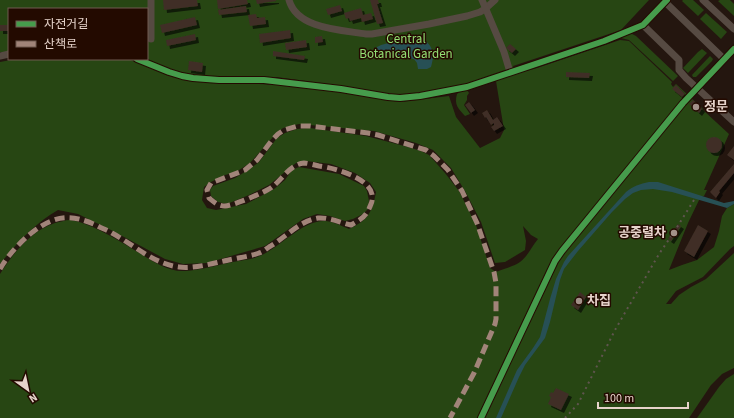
<svg xmlns="http://www.w3.org/2000/svg" width="734" height="418" font-family="'Source Sans 3','Noto Sans KR',sans-serif">
	<style>
		.green { fill: #274613 }
		.water { fill: #275055 }
		.building { fill: #3f2f26; filter: url(#shadow) }
		.lines { fill: none; stroke-linecap: round; stroke-linejoin: round }
		.street { stroke: #564a42; stroke-width: 7 }
		.rail { stroke: #60554f; stroke-width: 2; stroke-dasharray: 2 4; stroke-linecap: butt }
		.quiet { stroke: #a18479; stroke-width: 5; stroke-dasharray: 10 5; stroke-linecap: butt }
		.cycleway-casing { stroke: #230a00; stroke-width: 8 }
		.cycleway { stroke: #469c4c; stroke-width: 6 }
		.poi-dot { fill: #a29189; stroke: #230a00; stroke-width: 1.5 }
		.labels { text-anchor: middle; dominant-baseline: central; stroke-width: 3; stroke-linejoin: round; paint-order: stroke }
		.park-label { font-size: 13px; fill: #94df74; stroke: #230a00 }
		.poi-label { font-size: 13px; font-weight: bold; fill: #e6d3ca; stroke: #230a00; text-anchor: start }
	</style>
	<defs>
		<filter id="shadow"><feDropShadow dx="3" dy="3" stdDeviation="0" flood-color="#0009"/></filter>
	</defs>
	<rect width="100%" height="100%" fill="#24160f"/>
	<!-- green -->
	<g class="green">
		<path d="M0,0H649L621,30L513,66L515,74L537,68L620,40L629,41L672,82L671,84L673,87L676,84L703,109V110L729,134L704,190H707L704,196H701L688,223L669,270L682,265L697,260L714,247L719,231L722,216L727,208L734,204V246L730,249L703,277L676,291L666,304H671L679,295L691,287L706,279L734,253V368L722,374L711,385L689,418H0V274C13,253 31,231 55,223C60,222 65,220 70,220C92,223 121,242 141,254C154,262 169,272 185,271C201,270 218,265 233,262C241,260 250,260 257,257C280,249 302,219 326,221C334,222 342,226 349,229C368,220 372,213 376,192L370,183L355,173L331,164L306,161L296,163L269,185L249,195L227,204L218,202L211,196L210,190L213,186L235,178L248,170L259,162L277,138L285,133L297,129L310,128L366,136L408,147L421,151L429,155L445,173L459,191L476,225L490,268L496,272C503,269 515,266 520,262C528,256 532,246 538,239L531,235L523,226L526,241L525,250L505,262L495,263L481,222L465,191L451,168L433,150L416,143L374,131L299,124L283,128L274,136L250,163L236,172L225,175L211,182L204,187L202,200L207,208L216,210L246,204L274,189L285,180L292,170L299,167L339,174L364,186L367,191L369,201L368,209L363,214L353,219L345,221L330,216L317,214L303,219L265,246L207,263L183,264L165,259L111,230L78,214L58,210C35,223 16,244 0,264V62L16,59H128L165,73L238,83L301,86L400,102L449,96L456,117L480,148L500,138L504,130L496,81H489L465,84L415,94L397,95L343,86L276,77H217L191,75L171,71L143,59H147V9H9V53L0,52Z"/>
		<polygon points="683,0 693,0 704,10 698,16 682,1"/>
		<polygon points="720,0 730,0 734,4 734,16 718,1"/>
		<polygon points="706,13 727,32 721,39 700,19"/>
		<polygon points="628,34 632,34 636,36 678,76 673,81 629,40 621,38 620,37"/>
		<polygon points="702,49 707,53 688,73 683,68 698,52"/>
		<polygon points="710,56 713,59 712,61 696,77 693,77 692,75"/>
		<path d="M467,90L469,93L467,96V100L464,105L470,114L465,116C458,108 454,105 457,94L461,91Z"/>
		<polygon points="734,374 734,418 697,418 719,387 726,379"/>
	</g>
	<!-- water -->
	<g class="water">
		<path d="M416,36C432,42 436,52 431,67L427,69H418L417,63L414,59C409,58 405,58 400,58C391,58 381,61 376,51L377,47L381,45Z"/>
		<path d="M649,182H658L724,203L734,201V204L727,208L672,192L653,189L641,190L633,193L625,199L612,212L578,251L564,269L560,280L550,322L545,338L525,365L519,377L501,418H496L517,370L533,348L540,337L550,299L556,279L564,262L568,256L626,192C633,186 640,184 649,182Z"/>
	</g>
	<!-- building -->
	<g class="building">
		<polygon points="163,0 197,0 198,6 164,10"/>
		<polygon points="217,0 247,0 248,4 218,9"/>
		<polygon points="256,0 276,0 276,1 257,4"/>
		<polygon points="370,0 378,0 379,4 377,4 383,23 377,24"/>
		<polygon points="340,5 342,11 328,15 326,9"/>
		<polygon points="246,6 247,12 219,15 218,10"/>
		<polygon points="361,8 363,15 371,13 373,19 362,22 361,18 350,21 349,18 346,19 344,13"/>
		<polygon points="256,14 257,18 265,17 266,24 250,26 248,15"/>
		<polygon points="195,17 197,25 162,33 160,25"/>
		<rect x="0" y="25" width="9" height="6"/>
		<polygon points="290,30 291,38 260,43 259,34"/>
		<polygon points="195,34 196,40 167,46 166,40"/>
		<polygon points="322,36 323,42 315,43 315,37"/>
		<polygon points="306,40 307,47 286,50 285,43"/>
		<polygon points="510,44 516,49 512,53 506,48"/>
		<polygon points="273,51 305,56 304,60 273,56"/>
		<polygon points="189,61 203,63 202,72 188,70"/>
		<polygon points="566,72 590,73 589,78 566,77"/>
		<polygon points="676,85 685,94 682,97 672,89"/>
		<polygon points="693,100 702,109 699,113 689,104"/>
		<polygon points="469,102 475,110 471,113 465,105"/>
		<polygon points="487,110 493,120 497,117 503,126 494,131 491,127 494,125 494,123 491,125 486,117 485,118 482,113"/>
		<circle cx="714" cy="145" r="8"/>
		<polygon points="734,146 734,160 727,155"/>
		<polygon points="734,164 734,173 719,191 720,192 716,198 710,192"/>
		<polygon points="678,224 681,226 671,241 668,239"/>
		<polygon points="698,225 708,231 694,257 684,251"/>
		<polygon points="580,292 586,297 578,310 571,305"/>
		<polygon points="556,388 569,394 561,410 548,404 551,397 549,396 551,392 553,393"/>
	</g>
	<g class="lines">
		<!-- street -->
		<g class="street">
			<polyline points="151,0 151,39"/>
			<path d="M289,0C297,29 341,30 366,34H372L429,24L467,16L480,12L485,9L495,0"/>
			<polyline points="482,0 504,52 510,72"/>
			<polyline points="703,0 734,29"/>
			<polyline points="665,2 724,59"/>
			<polyline points="643,25 679,60 679,70 686,78 734,122"/>
			<polyline points="0,56 9,54"/>
			<polyline points="137,59 169,72 182,76 193,78 219,80 264,80 341,89 388,97 400,98 420,96 467,87 604,41 643,25 667,0"/>
			<polyline points="481,418 555,261 562,251 683,103 734,49"/>
		</g>
		<!-- rail -->
		<polyline class="rail" points="565,418 578,404 615,330 659,254 674,232 694,200"/>
		<!-- quiet -->
		<path class="quiet" d="M0,269C8,255 21,241 34,231C56,215 71,214 96,225C101,228 107,230 112,233C134,245 154,264 179,267C192,269 210,264 224,261C235,258 248,257 259,253C263,252 266,249 269,247C285,238 299,221 318,218C329,217 341,223 351,225C363,218 366,217 371,204C381,180 335,168 319,166C314,165 308,163 304,163C290,164 282,180 272,187C266,192 232,206 225,206C218,206 214,202 209,198L207,190L211,183L245,170L257,160L272,140L278,134L284,130L298,126H310L368,133L378,135L426,150L434,156L448,170L462,191L477,223L494,272L496,283V319L495,324L474,373L450,418"/>
		<!-- cycleway casing -->
		<g class="cycleway-casing">
			<g id="cycleway">
				<polyline points="137,59 169,72 182,76 193,78 219,80 264,80 341,89 388,97 400,98 420,96 467,87 604,41 643,25 667,0"/>
				<polyline points="481,418 555,261 562,251 683,103 734,49"/>
			</g>
		</g>
		<!-- cycleway -->
		<use href="#cycleway" class="cycleway"/>
	</g>
	<!-- markers -->
	<g class="poi-dot">
		<circle cx="696" cy="107" r="4"/>
		<circle cx="674" cy="233" r="4"/>
		<circle cx="579" cy="301" r="4"/>
	</g>
	<g class="labels">
		<!-- park labels -->
		<g class="park-label">
			<text x="406" y="39">Central<tspan x="406" dy="15">Botanical Garden</tspan></text>
		</g>
		<!-- poi labels -->
		<g class="poi-label">
			<text x="704" y="107">정문</text>
			<text x="666" y="233" text-anchor="end">공중렬차</text>
			<text x="587" y="301">차집</text>
		</g>
	</g>
	<!-- legend -->
	<rect x="8" y="8" width="140" height="52" fill="#230a00" stroke="#715a51"/>
	<rect x="16" y="21" width="20" height="6" fill="#469c4c" stroke="#715a51"/>
	<text x="44" y="28" font-size="12" fill="#e6d3ca">자전거길</text>
	<rect x="16" y="41" width="20" height="6" fill="#a18479" stroke="#715a51"/>
	<text x="44" y="48" font-size="12" fill="#e6d3ca">산책로</text>
	<!-- north arrow -->
	<g transform="translate(28 390) rotate(147)" stroke="#230a00" stroke-width="3" paint-order="stroke">
	<path d="M0-3L7 15L0 10L-7 15Z" fill="#e6d3ca"/>
	<text y="-6" font-size="11" font-weight="bold" text-anchor="middle" fill="#e6d3ca">N</text>
	</g>
	<!-- scale -->
	<path d="M598 402v6h90v-6" fill="none" stroke="#e6d3ca" stroke-width="2"/>
	<text x="604" y="402" font-size="12" fill="#e6d3ca" stroke="#230a00" stroke-width="3" paint-order="stroke">100 m</text>
</svg>
